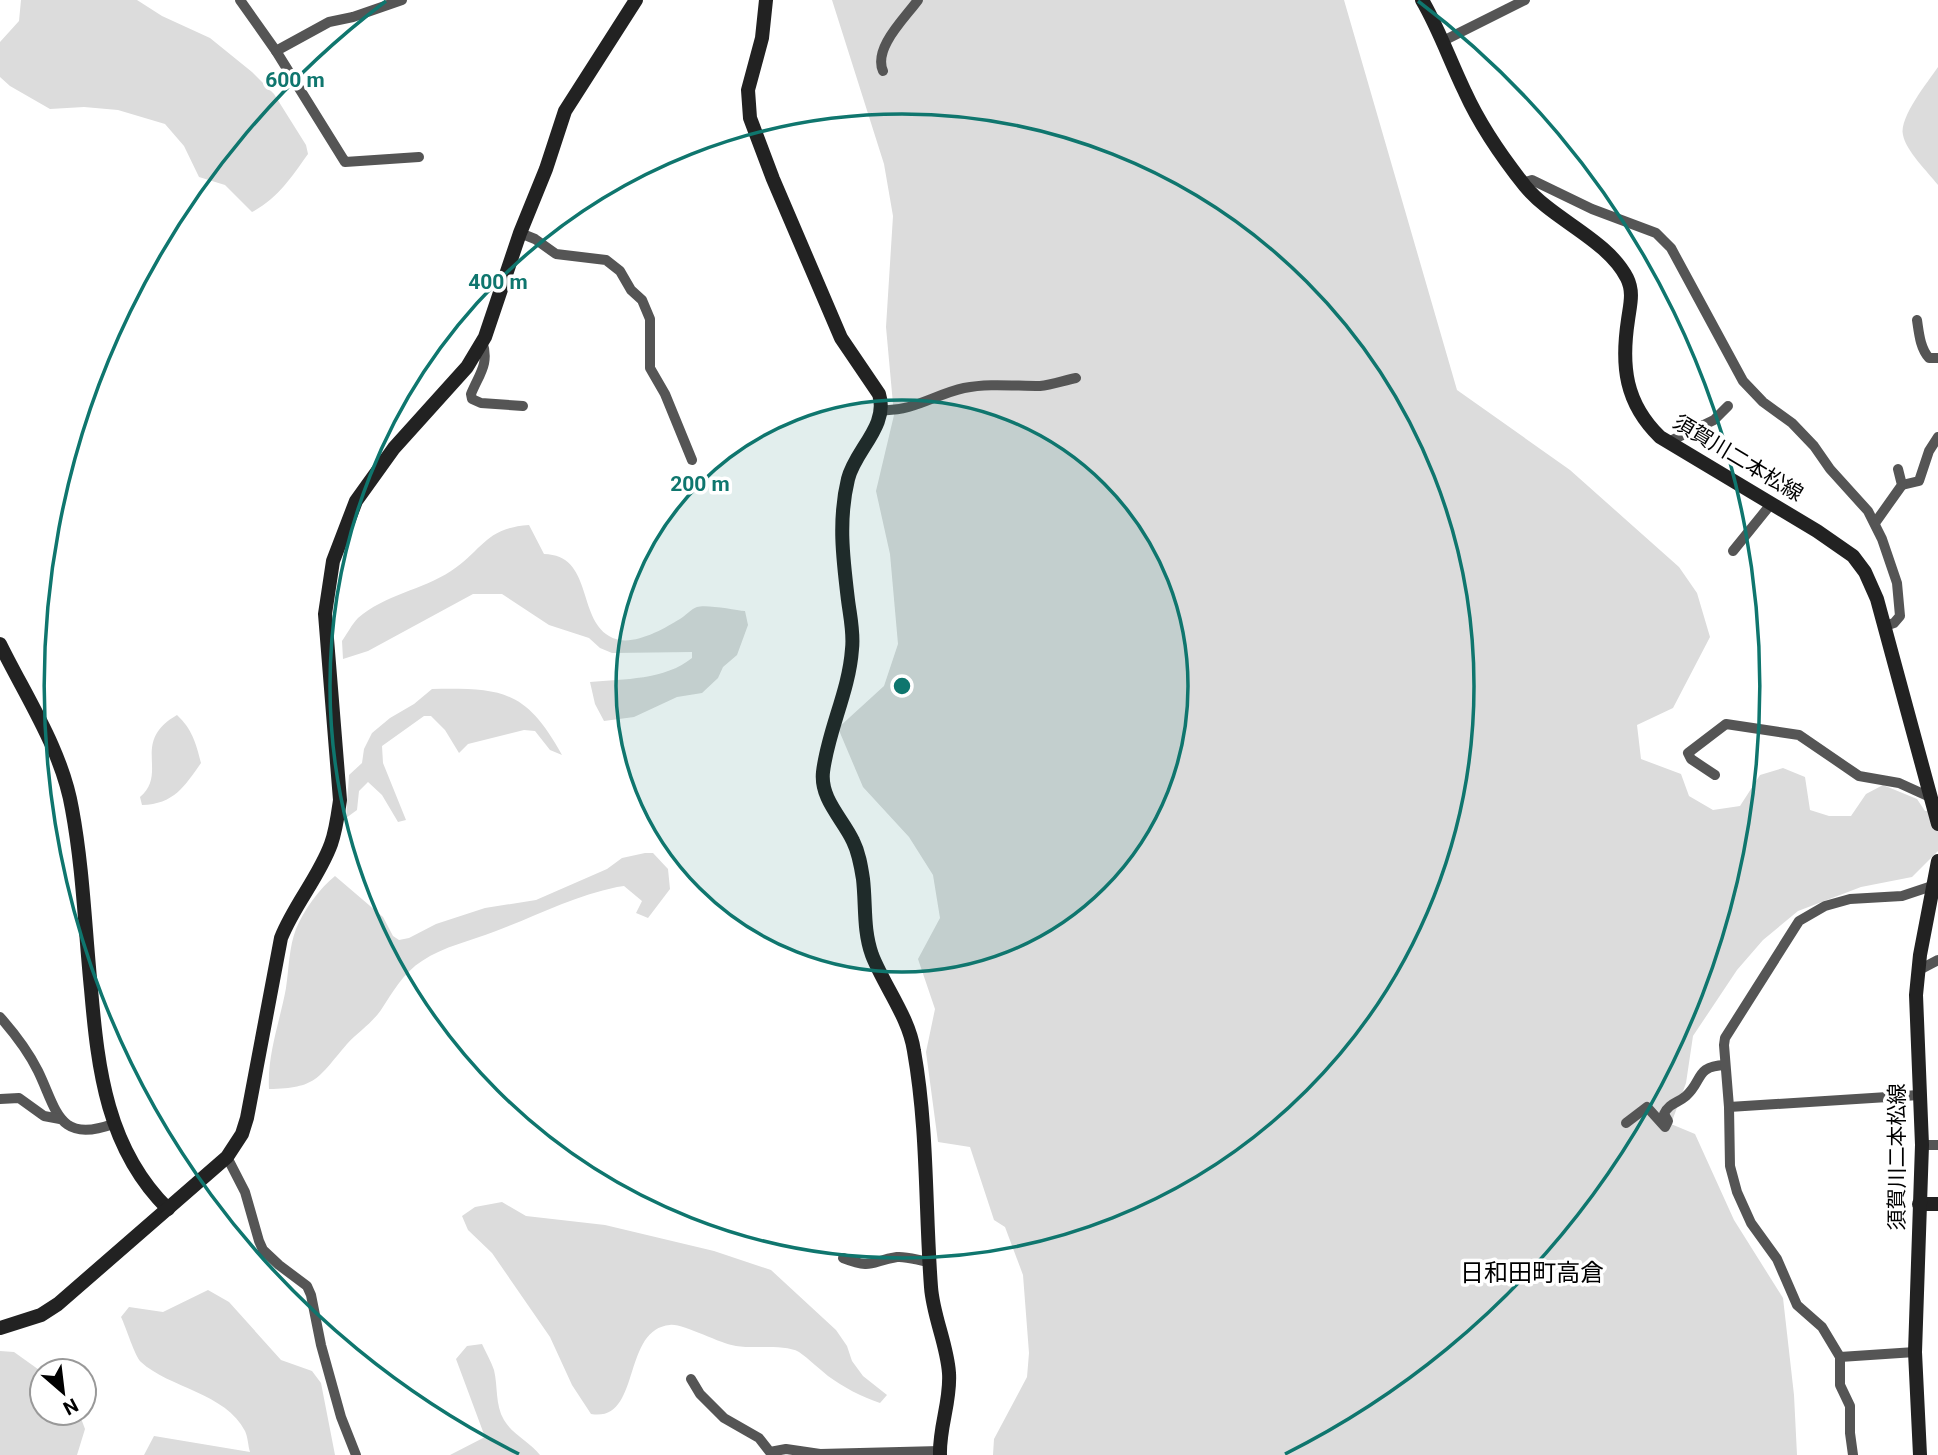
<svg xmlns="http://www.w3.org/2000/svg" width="1938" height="1455" font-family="Roboto,'Noto Sans JP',sans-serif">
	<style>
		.green { fill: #dcdcdc }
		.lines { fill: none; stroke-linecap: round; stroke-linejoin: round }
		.street { stroke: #555; stroke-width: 10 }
		.secondary { stroke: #222; stroke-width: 14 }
		.ring { fill: none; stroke: #0f766e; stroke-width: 3.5 }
		.labels { text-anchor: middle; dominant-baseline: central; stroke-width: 7; stroke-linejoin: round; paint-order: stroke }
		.street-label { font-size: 21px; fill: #000; stroke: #fff }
		.quarter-label { font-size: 24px; fill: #000; stroke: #fff }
		.centre { fill: #0f766e; stroke: #fff; stroke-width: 3.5 }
		.ring-label { font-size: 21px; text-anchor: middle; font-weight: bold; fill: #0f766e; stroke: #fff; stroke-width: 7; stroke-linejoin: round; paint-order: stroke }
	</style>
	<rect width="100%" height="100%" fill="#fff"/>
	<!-- green -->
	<g class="green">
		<path d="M21,0H137L162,16L210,38L252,72L274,94L306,145L308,154C291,178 278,198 252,212L225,185L199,177L184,146L165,124L118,110L84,107L50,109L10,86L0,77V42L19,21Z"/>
		<polygon points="832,0 1344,0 1457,390 1570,470 1679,567 1697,593 1710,637 1673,708 1637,725 1641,759 1681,774 1689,796 1713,810 1740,806 1760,775 1783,768 1805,777 1810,810 1829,816 1851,816 1866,794 1883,785 1917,799 1925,811 1938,811 1938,851 1912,877 1861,887 1798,911 1763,940 1737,970 1693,1036 1686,1083 1671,1124 1695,1134 1734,1220 1783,1298 1794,1395 1797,1455 993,1455 994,1439 1027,1377 1029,1353 1023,1275 1005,1227 994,1220 970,1147 938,1142 926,1052 935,1009 918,959 940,918 933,875 909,837 863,787 838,728 884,686 898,644 890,554 876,491 894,415 886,327 893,216 884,164"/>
		<path d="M1938,67V185C1928,172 1906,151 1903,135C1899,117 1928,82 1938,67Z"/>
		<path d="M529,525L544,554C593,555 577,617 609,636C629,649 662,630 680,619C685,616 691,609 697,607C706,604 735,610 745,611L748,625L737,655L723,667L718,678L702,693L677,697L634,717L604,721L595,704L590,682C624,679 665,680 692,658V652L612,653L600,648L589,638L549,625L502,594H473L368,651L343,659L342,641C347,634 352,624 358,618C384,595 422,590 451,571C483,550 485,528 529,525Z"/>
		<path d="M432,689C503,688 526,690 562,755L550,750L535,731L524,730L468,744L459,753L445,730L431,716H424L382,746L383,763L406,820L398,822L382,795L368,782L359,791L357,810L346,818L349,775L362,763L364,749L372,733L390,718L414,704Z"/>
		<path d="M177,715C192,729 196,743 201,763C184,787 174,804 142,805L140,797C169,772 130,742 177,715Z"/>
		<path d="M645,853H653L668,869L670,889L648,918L636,913L642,901L624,886L617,887C574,896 536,916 496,931C471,941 444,946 422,961C404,972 392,993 381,1010C371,1024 358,1032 347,1044C317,1079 317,1088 269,1089C267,1055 280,1021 286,988C289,968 289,947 296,929C304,910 319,889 335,876L383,917L393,936L399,940L409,938L436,924L485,908L536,900L607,869L622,858Z"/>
		<path d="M502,1202L526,1216L605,1225L714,1251L771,1270L836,1330L847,1346L852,1361L863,1376L887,1395L880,1403C862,1397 843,1387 828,1376C818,1368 809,1359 799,1352C784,1344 753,1349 736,1346C720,1344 682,1323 670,1325C621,1329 642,1423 591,1414L572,1385L550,1337L492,1253L468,1230L462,1216L475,1207Z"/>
		<path d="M208,1290L229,1302L281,1360L312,1371L321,1383L335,1455H144L154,1436L250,1452C248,1446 248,1437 245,1431C226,1393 169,1388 141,1362C135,1357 126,1327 121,1317L129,1307L163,1312Z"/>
		<path d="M482,1344C486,1353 491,1361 494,1370C498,1386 495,1405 504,1420C512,1434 530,1442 540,1455H450L485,1437L456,1359L467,1346Z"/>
		<polygon points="0,1351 14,1352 42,1372 42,1413 79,1413 85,1429 77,1455 0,1455"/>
	</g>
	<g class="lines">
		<!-- street -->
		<g class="street">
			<polyline points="240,0 276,51 329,22 353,17 402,0"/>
			<polyline points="1443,41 1525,0"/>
			<polyline points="276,51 345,162 419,157"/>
			<path d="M883,71C873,48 905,18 918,0"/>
			<polyline points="1522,183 1532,180 1592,209 1656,233 1671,248 1743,381 1763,402 1792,423 1814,446 1830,469 1868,511 1882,539 1897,583 1900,616 1894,623 1885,626"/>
			<polyline points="520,233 535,239 556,254 606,260 620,271 631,290 642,300 650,319 650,368 665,394 692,460"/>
			<path d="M1917,320C1919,333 1920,348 1929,358H1938"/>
			<path d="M482,341C490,364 479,374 471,394L472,399L481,403L523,406"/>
			<path d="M882,410C912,412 936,394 964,388C989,383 1014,386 1040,386C1052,385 1065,380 1076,378"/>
			<polyline points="1668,442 1714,420 1728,406"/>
			<polyline points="1902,485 1919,481 1929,451 1938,437"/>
			<polyline points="1875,523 1902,485 1898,469"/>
			<polyline points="1733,551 1771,504"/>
			<polyline points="1715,775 1691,759 1688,753 1726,724 1799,735 1859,776 1899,783 1932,798"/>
			<polyline points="1919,970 1938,960"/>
			<path d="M0,1017C15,1034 28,1051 38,1071C57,1110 58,1144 113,1124"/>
			<polyline points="0,1099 19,1098 44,1116 60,1119"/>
			<polyline points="1729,1107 1919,1095"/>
			<path d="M1626,1123L1647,1107L1665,1127L1668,1121L1664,1114C1669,1103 1678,1103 1686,1096C1703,1081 1695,1066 1725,1065"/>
			<polyline points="1922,1145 1938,1145"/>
			<polyline points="227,1157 245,1192 259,1241 263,1250 279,1265 307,1286 311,1295 321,1345 341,1417 356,1455"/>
			<path d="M843,1258C874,1270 870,1261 897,1257C907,1256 920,1261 930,1262"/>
			<polyline points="1840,1357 1915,1352"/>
			<polyline points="691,1379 700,1394 724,1418 759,1438 770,1452 786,1449 820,1454 940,1451"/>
			<polyline points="1853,1455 1850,1433 1850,1406 1840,1385 1840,1357 1822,1327 1797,1305 1777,1259 1751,1223 1737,1192 1730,1166 1729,1107 1724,1045 1725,1038 1799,921 1825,906 1850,899 1902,896 1935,885"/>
		</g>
		<!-- secondary -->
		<g class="secondary">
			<path d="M766,0L762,38L748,90L750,118L773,179L841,338L879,394C889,426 855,450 848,479C838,520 843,559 848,600C850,616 854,633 852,649C849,692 828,730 823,772C820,799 843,819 853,841C859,853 861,866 863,879C866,905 863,930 872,955C884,986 909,1017 914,1051C928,1130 925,1208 931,1287C933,1316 947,1344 949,1373C951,1401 939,1427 940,1455"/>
			<path d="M1422,0C1439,29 1450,61 1465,92C1480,125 1502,157 1525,186C1553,220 1607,239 1627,278C1634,292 1630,305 1628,320C1621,366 1625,403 1660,437L1817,531L1853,556L1865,572L1877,599L1938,824"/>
			<path d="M0,644C26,697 62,750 72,809C83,868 85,929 91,989C98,1070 107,1149 168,1209"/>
			<polyline points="1919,1204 1938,1204"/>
			<path d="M0,1328L41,1315L58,1304L227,1157L242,1134L247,1118L281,938C294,905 319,877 331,844C336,830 338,814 340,800L325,614L333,561L356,501L394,448L467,367L485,337L520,233L546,169L565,111L636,0"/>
			<polyline points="1920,1455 1915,1352 1922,1145 1916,995 1920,955 1938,861"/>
		</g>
	</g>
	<!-- distance rings -->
	<circle cx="902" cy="686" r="286" fill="#0f766e" fill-opacity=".12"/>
	<g class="ring">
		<circle cx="902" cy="686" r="286"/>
		<circle cx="902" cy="686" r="572"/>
		<path d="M519 1454A858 858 0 0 1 386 1M1418 1A858 858 0 0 1 1285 1454"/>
	</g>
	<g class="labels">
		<!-- street labels -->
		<g class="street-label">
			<text transform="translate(1738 458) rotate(31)">須賀川二本松線</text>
			<text transform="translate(1897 1157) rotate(-90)">須賀川二本松線</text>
		</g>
		<!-- quarter labels -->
		<g class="quarter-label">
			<text x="1532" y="1273">日和田町高倉</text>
		</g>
	</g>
	<circle cx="902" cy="686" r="10" class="centre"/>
	<g class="ring-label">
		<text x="295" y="87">600 m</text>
		<text x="498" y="289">400 m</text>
		<text x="700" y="491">200 m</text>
	</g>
	<!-- north arrow -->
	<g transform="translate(63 1392) rotate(152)"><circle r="33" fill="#ffffff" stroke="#999999" stroke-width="2"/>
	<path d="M0-5L12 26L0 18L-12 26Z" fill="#000000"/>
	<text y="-10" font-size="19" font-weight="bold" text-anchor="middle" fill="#000000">N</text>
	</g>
</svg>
